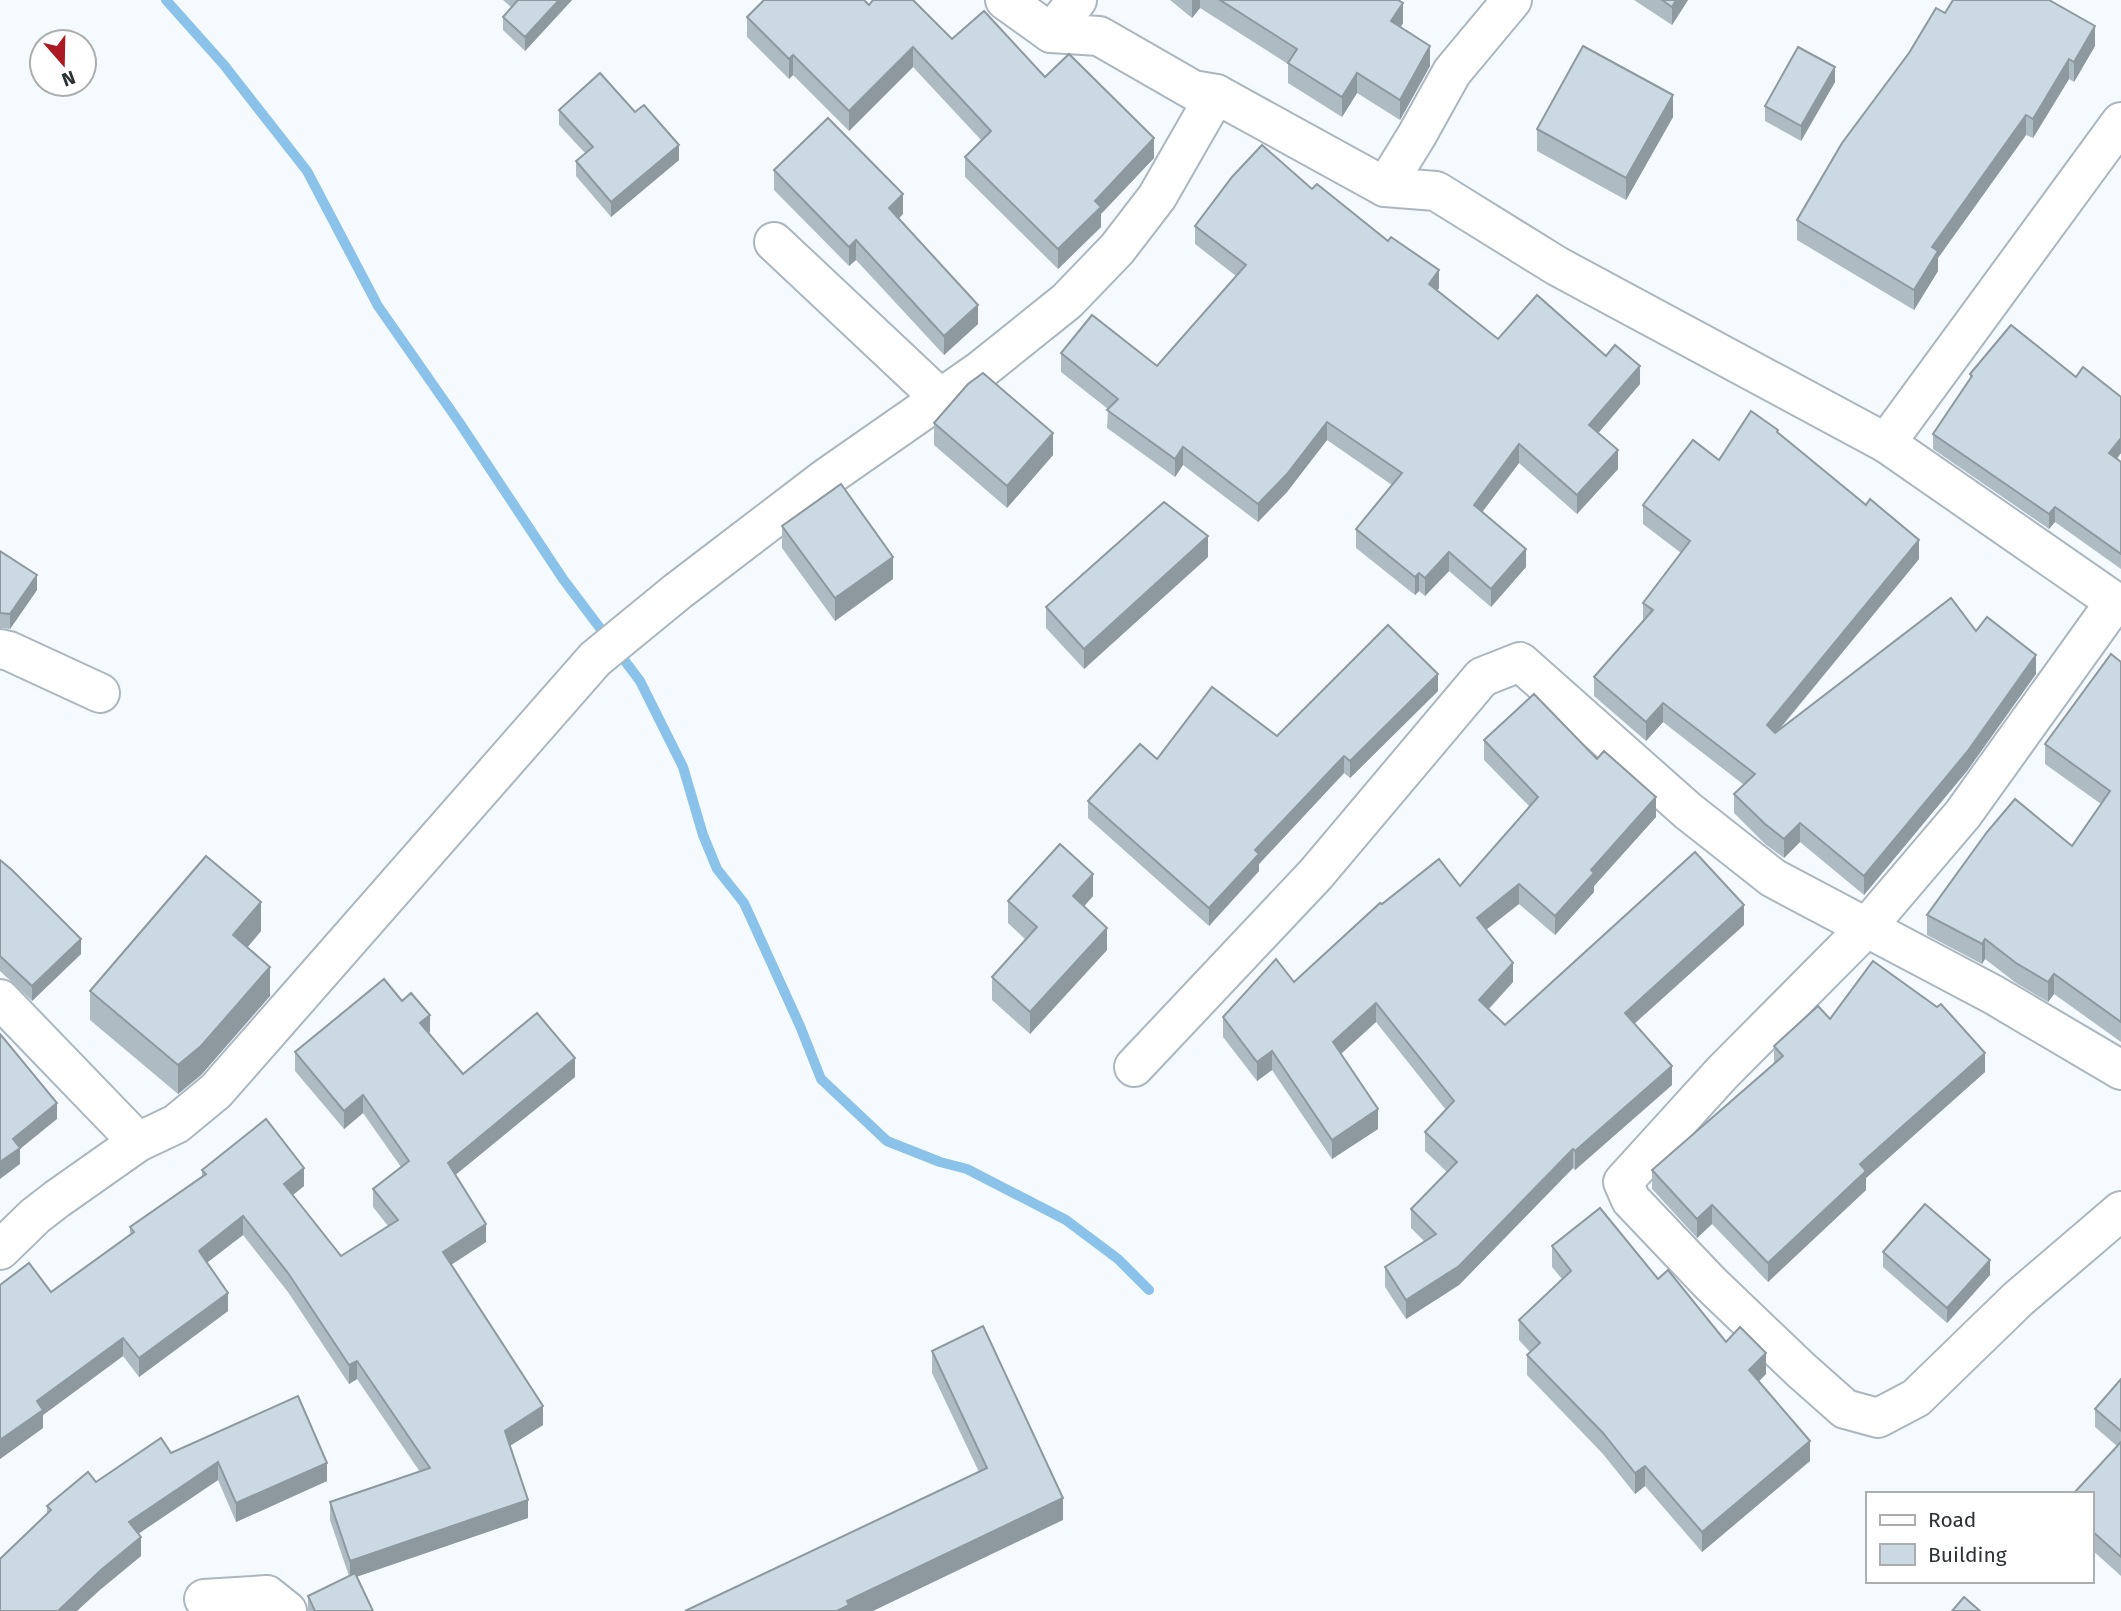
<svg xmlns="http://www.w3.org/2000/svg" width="2121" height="1611" font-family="'Fira Sans',sans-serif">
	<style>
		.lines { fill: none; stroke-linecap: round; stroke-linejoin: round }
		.stream { stroke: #8bc2ea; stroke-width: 10 }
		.minor-casing { stroke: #aab7c1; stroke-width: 42 }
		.minor { stroke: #fff; stroke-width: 38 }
		.wall { fill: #afbbc3 }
		.shaded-wall { fill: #8e989f }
		.building { fill: #cbd9e3; stroke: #8e989f; stroke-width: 2 }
	</style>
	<rect width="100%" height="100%" fill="#f5faff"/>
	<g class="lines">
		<!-- stream -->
		<polyline class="stream" points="166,0 224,65 307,171 378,306 459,422 563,579 640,681 683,767 703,835 717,869 744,903 800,1026 821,1079 887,1141 940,1162 967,1169 1066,1220 1118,1259 1149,1290"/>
		<!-- minor casing -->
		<g class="minor-casing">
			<g id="minor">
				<polyline points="1005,0 1051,33 1099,36 1193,90 1216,94 1385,187 1436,191 1557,266 1886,443 2121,606"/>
				<polyline points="1051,33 1077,0"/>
				<polyline points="1385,187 1417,135 1452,72 1512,0"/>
				<polyline points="774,242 940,398"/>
				<polyline points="1886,443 2121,122"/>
				<polyline points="2115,602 1963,814 1866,928 1722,1073 1623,1182 1631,1200 1711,1284 1801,1370 1845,1409 1878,1418 1916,1398 2018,1299 2121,1211"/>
				<polyline points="0,649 9,651 100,693"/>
				<polyline points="0,999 138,1142"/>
				<polyline points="1134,1067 1316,874 1482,677 1520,662 1688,811 1773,878 1994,995 2121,1070"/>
				<polyline points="0,1250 35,1216 57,1199 138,1142 176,1124 216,1091 595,659 678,591 826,478 981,370 1067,301 1117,249 1157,197 1216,94"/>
				<polyline points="204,1599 267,1595 287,1611"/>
			</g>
		</g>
		<!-- minor -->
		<use href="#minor" class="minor"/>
	</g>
	<!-- wall -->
	<g class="wall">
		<polygon points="503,0 572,0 525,51 503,30 503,17 511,7"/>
		<polygon points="1170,0 1398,0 1403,23 1401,27 1430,66 1400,120 1357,93 1342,117 1288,83 1288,64 1200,8 1192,18"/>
		<polygon points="1634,0 1688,0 1672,25"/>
		<polygon points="869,5 1045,77 1154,158 1101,214 1101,227 1058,269 965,177 965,157 981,140 913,67 849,131 793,75 789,79 747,37 747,17"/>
		<polygon points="1945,13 2095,46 2074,82 2069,79 2033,138 2026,135 1938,258 1938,271 1914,310 1797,240 1797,220"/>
		<polygon points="1835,82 1801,141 1765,121 1765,106"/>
		<polygon points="559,110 679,160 611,217 576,176 576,161 585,153 559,125"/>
		<polygon points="1673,117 1626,200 1537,151 1537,129"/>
		<polygon points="774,170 903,214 898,219 978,324 944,355 856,260 849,266 774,190"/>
		<polygon points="1312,189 1439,288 1437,290 1498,339 1606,356 1640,384 1598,433 1618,469 1577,514 1519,463 1482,512 1526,567 1491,607 1449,571 1425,596 1419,591 1415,595 1356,548 1356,529 1392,485 1327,440 1287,492 1258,522 1183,465 1175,477 1107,428 1108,409 1061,372 1061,353 1157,366 1236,276 1195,244 1195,226"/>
		<polygon points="1970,374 2076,377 2121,397 2121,453 2117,459 2121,462 2121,569 2055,522 2049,529 1933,449 1933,434 1970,378"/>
		<polygon points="934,423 1053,455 1007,508 934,445"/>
		<polygon points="1778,433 1919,559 1779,730 1976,631 2036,674 1967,771 1864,895 1800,842 1784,858 1765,844 1734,813 1734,794 1744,785 1663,722 1646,741 1594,696 1594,677 1643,620 1643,603 1681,553 1643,524 1643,505 1719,460"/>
		<polygon points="782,526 893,579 835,621 782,548"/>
		<polygon points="0,551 37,590 10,629 0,628"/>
		<polygon points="1208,557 1084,669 1046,628 1046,607"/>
		<polygon points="2121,662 2121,1042 2054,994 2048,1002 2016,983 1985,959 1982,964 1927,935 1927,915 2072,846 2101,804 2045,764 2045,744"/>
		<polygon points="1438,691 1350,778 1344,773 1259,864 1259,871 1209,926 1088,818 1088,801 1157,759 1277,736"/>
		<polygon points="1484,740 1597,759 1656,817 1594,886 1594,892 1555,935 1519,904 1486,929 1513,982 1489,1009 1505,1025 1744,925 1634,1024 1672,1085 1575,1170 1573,1168 1459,1285 1406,1319 1385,1287 1385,1267 1424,1241 1411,1228 1411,1209 1447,1172 1425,1151 1425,1132 1446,1110 1376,1022 1341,1054 1378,1129 1332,1159 1272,1070 1257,1081 1223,1037 1223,1017 1294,982 1382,904 1460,886 1530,807 1484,760"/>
		<polygon points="0,860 81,954 32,1001 0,971"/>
		<polygon points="1093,896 1084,906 1107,950 1030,1034 992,1000 992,977 1026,940 1008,923 1008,901"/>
		<polygon points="261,931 247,948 270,996 201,1075 178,1094 90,1020 90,991"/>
		<polygon points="402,1001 463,1074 575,1077 455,1175 486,1242 451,1265 543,1425 510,1446 528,1518 356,1577 373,1611 308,1611 308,1596 349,1576 330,1520 330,1502 420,1472 357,1379 349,1384 288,1292 243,1235 207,1262 228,1311 139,1377 123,1356 43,1415 43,1428 0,1459 51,1292 130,1235 130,1227 202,1177 202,1170 304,1186 293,1195 341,1256 388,1226 373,1207 373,1189 401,1167 363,1113 344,1129 295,1071 295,1052"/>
		<polygon points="1830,1019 1985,1072 1866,1178 1866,1190 1768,1282 1712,1224 1697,1238 1652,1189 1652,1170 1774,1065 1774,1046"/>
		<polygon points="1552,1246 1658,1279 1726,1342 1766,1374 1759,1381 1810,1461 1702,1552 1645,1486 1635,1494 1603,1454 1527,1375 1527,1355 1530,1352 1519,1340 1519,1320 1562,1279 1552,1267"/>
		<polygon points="1883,1252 1990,1275 1947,1323 1883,1267"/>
		<polygon points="932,1351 1063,1520 979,1472 932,1373"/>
		<polygon points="2121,1379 2121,1576 2091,1549 2091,1494 2117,1446 2095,1427 2095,1409"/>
		<polygon points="171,1453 327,1481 236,1522 218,1480 138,1534 141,1556 101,1589 47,1514 47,1506 96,1482"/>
	</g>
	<!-- shaded-wall -->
	<g class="shaded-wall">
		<polygon points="559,0 572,0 525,51 525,37"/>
		<polygon points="1192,0 1200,0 1200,8 1192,18"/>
		<polygon points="1676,0 1688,0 1672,25 1672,7"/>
		<polygon points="1403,3 1403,23 1391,41 1391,21"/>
		<polygon points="2095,26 2095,46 2074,82 2074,62"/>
		<polygon points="1430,46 1430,66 1400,120 1400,100"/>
		<polygon points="913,47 913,67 849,131 849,111"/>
		<polygon points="793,55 793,75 789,79 789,59"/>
		<polygon points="2069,59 2069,79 2033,138 2033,119"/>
		<polygon points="1835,67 1835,82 1801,141 1801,126"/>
		<polygon points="1357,73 1357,93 1342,117 1342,97"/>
		<polygon points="1673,95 1673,117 1626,200 1626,178"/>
		<polygon points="2026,115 2026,135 1938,258 1938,271 1914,310 1914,290 1932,247"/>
		<polygon points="1154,138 1154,158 1101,214 1101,227 1058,269 1058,249 1095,201"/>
		<polygon points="679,145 679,160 611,217 611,202"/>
		<polygon points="903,194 903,214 889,228 889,208"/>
		<polygon points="856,240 856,260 849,266 849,247"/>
		<polygon points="1439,270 1439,288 1429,302 1429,284"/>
		<polygon points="978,305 978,324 944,355 944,336"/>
		<polygon points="1640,366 1640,384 1589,444 1589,425"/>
		<polygon points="1327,422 1327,440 1287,492 1258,522 1258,504"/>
		<polygon points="1053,433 1053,455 1007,508 1007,486"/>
		<polygon points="2121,438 2121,453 2109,468 2109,453"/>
		<polygon points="1519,444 1519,463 1474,523 1474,505"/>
		<polygon points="1183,447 1183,465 1175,477 1175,459"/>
		<polygon points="1618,450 1618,469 1577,514 1577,495"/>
		<polygon points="2055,507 2055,522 2049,529 2049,514"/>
		<polygon points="1208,536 1208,557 1084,669 1084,649"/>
		<polygon points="1919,540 1919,559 1767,744 1767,725"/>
		<polygon points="1526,549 1526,567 1491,607 1491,589"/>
		<polygon points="1449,552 1449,571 1425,596 1425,578"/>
		<polygon points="893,557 893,579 835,621 835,598"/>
		<polygon points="1419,573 1419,591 1415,595 1415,577"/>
		<polygon points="37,575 37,590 10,629 10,614"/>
		<polygon points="2036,655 2036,674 1967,771 1864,895 1864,876"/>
		<polygon points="1438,674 1438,691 1350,778 1350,761"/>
		<polygon points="1663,703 1663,722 1646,741 1646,722"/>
		<polygon points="1344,756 1344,773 1259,864 1259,871 1209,926 1209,908 1255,850"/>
		<polygon points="1656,797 1656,817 1594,886 1594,892 1555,935 1555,916 1591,870"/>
		<polygon points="1800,823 1800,842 1784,858 1784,839"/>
		<polygon points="1093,874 1093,896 1073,919 1073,896"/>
		<polygon points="1519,884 1519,904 1477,937 1477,918"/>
		<polygon points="261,902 261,931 233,964 233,935"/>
		<polygon points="1744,905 1744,925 1625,1032 1625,1013"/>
		<polygon points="1107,928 1107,950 1030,1034 1030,1012"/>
		<polygon points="81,939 81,954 32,1001 32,986"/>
		<polygon points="1985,939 1985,959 1982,964 1982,944"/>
		<polygon points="1513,963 1513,982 1479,1019 1479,1000"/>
		<polygon points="270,967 270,996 201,1075 178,1094 178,1065"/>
		<polygon points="2054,974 2054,994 2048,1002 2048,982"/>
		<polygon points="1376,1003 1376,1022 1333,1061 1333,1042"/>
		<polygon points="430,1015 430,1033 420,1023"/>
		<polygon points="1272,1051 1272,1070 1257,1081 1257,1062"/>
		<polygon points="1985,1053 1985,1072 1866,1178 1866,1190 1768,1282 1768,1263 1860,1164"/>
		<polygon points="575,1058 575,1077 448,1181 448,1163"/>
		<polygon points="1672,1066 1672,1085 1575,1170 1575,1151"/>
		<polygon points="363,1095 363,1113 344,1129 344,1111"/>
		<polygon points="57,1103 57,1119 20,1149 20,1164 0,1179 0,1162 13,1139"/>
		<polygon points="1378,1109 1378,1129 1332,1159 1332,1140"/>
		<polygon points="1573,1149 1573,1168 1459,1285 1406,1319 1406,1300"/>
		<polygon points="304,1168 304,1186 284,1202 284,1184"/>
		<polygon points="1712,1205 1712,1224 1697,1238 1697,1219"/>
		<polygon points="243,1216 243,1235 199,1269 199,1251"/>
		<polygon points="486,1224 486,1242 443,1270 443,1252"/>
		<polygon points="1990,1260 1990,1275 1947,1323 1947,1308"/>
		<polygon points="228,1293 228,1311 139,1377 139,1358"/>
		<polygon points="123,1338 123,1356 43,1415 43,1428 0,1459 0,1440 37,1401"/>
		<polygon points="1766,1353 1766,1374 1749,1391 1749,1370"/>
		<polygon points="357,1361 357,1379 349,1384 349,1365"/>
		<polygon points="543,1406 543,1425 505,1449 505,1431"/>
		<polygon points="1810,1441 1810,1461 1702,1552 1702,1532"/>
		<polygon points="218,1462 218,1480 129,1540 129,1522"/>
		<polygon points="327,1463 327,1481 236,1522 236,1503"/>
		<polygon points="1645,1466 1645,1486 1635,1494 1635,1473"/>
		<polygon points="1063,1498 1063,1520 873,1611 837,1611 847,1601"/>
		<polygon points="528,1500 528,1518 350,1579 350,1561"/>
		<polygon points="141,1537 141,1556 101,1589 77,1611 58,1611 101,1570"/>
	</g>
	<!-- building -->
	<g class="building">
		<polygon points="518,0 559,0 525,37 503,17"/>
		<polygon points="764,0 864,0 869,5 873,0 913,0 952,39 984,11 1045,77 1069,54 1154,138 1095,201 1101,207 1058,249 965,157 991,131 913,47 849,111 793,55 789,59 747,17"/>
		<polygon points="1220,0 1398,0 1403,3 1391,21 1430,46 1400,100 1357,73 1342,97 1288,63 1297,49"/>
		<polygon points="1662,0 1676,0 1672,7"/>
		<polygon points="1953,0 2049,0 2095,26 2074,62 2069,59 2033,119 2026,115 1932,247 1938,251 1914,290 1797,220 1842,143 1909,53 1936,8 1945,13"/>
		<polygon points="1583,46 1673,95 1626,178 1537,129"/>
		<polygon points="1798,47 1835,67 1801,126 1765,106"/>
		<polygon points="600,73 635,112 644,105 679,145 611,202 576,161 593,147 559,110"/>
		<polygon points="828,118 903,194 889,208 978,305 944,336 856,240 849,247 774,170"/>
		<polygon points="1262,145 1312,189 1317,184 1388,241 1391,237 1439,270 1429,284 1498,339 1537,295 1606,356 1615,345 1640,366 1589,425 1618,450 1577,495 1519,444 1474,505 1526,549 1491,589 1449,552 1425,578 1419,573 1415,577 1356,529 1402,473 1327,422 1287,474 1258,504 1183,447 1175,459 1107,410 1118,399 1061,353 1092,315 1157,366 1246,265 1195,226 1232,177"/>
		<polygon points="2011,325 2076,377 2083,367 2121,397 2121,438 2109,453 2121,462 2121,554 2055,507 2049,514 1933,434 1972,376 1970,374"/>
		<polygon points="983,373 1053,433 1007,486 934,423 968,384"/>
		<polygon points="1751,411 1778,430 1777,432 1866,505 1870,499 1919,540 1767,725 1775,733 1951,598 1976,631 1987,617 2036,655 1967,752 1864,876 1800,823 1784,839 1765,824 1734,794 1755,774 1663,703 1646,722 1594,677 1653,610 1643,603 1690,541 1643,505 1693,440 1719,460"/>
		<polygon points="841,484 893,557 835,598 782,526"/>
		<polygon points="1164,502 1208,536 1084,649 1046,607"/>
		<polygon points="0,551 37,575 10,614 0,613"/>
		<polygon points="1388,625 1438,674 1350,761 1344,756 1255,850 1259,854 1209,908 1088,801 1140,744 1157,759 1212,687 1277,736"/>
		<polygon points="2111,654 2121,662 2121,1022 2054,974 2048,982 2016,963 1985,939 1982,944 1927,915 1987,832 2015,799 2072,846 2110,791 2045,744"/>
		<polygon points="1534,694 1597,759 1604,751 1656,797 1591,870 1594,873 1555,916 1519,884 1477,918 1513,963 1479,1000 1505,1025 1695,852 1744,905 1625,1013 1672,1066 1575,1151 1573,1149 1459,1266 1406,1300 1385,1267 1436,1234 1411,1209 1457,1162 1425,1132 1454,1101 1376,1003 1333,1042 1378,1109 1332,1140 1272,1051 1257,1062 1223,1017 1276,959 1294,982 1380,903 1382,904 1439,859 1460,886 1538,797 1484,740"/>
		<polygon points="1060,844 1093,874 1073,896 1107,928 1030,1012 992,977 1037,927 1008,901"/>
		<polygon points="206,856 261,902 233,935 270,967 201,1046 178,1065 90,991"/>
		<polygon points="0,860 12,870 81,939 32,986 0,956"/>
		<polygon points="1873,961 1937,1007 1941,1004 1985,1053 1860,1164 1866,1171 1768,1263 1712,1205 1697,1219 1652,1170 1783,1056 1774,1046 1818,1006 1830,1019"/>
		<polygon points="384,979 402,1001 411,993 430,1015 420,1023 463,1074 537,1013 575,1058 448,1163 486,1224 443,1252 543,1406 505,1431 528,1500 350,1561 330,1502 430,1468 357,1361 349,1365 288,1273 243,1216 199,1251 228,1293 139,1358 123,1338 37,1401 43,1410 0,1440 0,1285 29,1263 51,1292 134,1232 130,1227 206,1174 202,1170 266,1119 304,1168 284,1184 341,1256 398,1220 373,1189 409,1161 363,1095 344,1111 295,1052"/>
		<polygon points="0,1034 57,1103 13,1139 20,1148 0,1162"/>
		<polygon points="1925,1204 1990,1260 1947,1308 1883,1252"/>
		<polygon points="1600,1208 1658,1279 1668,1270 1726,1342 1740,1327 1766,1353 1749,1370 1810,1441 1702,1532 1645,1466 1635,1473 1603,1433 1527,1355 1540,1343 1519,1320 1571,1271 1552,1246"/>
		<polygon points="983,1326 1063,1498 847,1601 849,1605 837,1611 685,1611 987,1468 932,1351"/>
		<polygon points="2121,1379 2121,1431 2095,1409"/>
		<polygon points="298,1396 327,1463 236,1503 218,1462 129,1522 141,1537 101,1570 58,1611 0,1611 0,1559 51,1510 47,1506 88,1472 96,1482 161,1438 171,1453"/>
		<polygon points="2121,1442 2121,1557 2091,1530 2091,1494 2073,1494"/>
		<polygon points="355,1573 373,1611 315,1611 308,1596"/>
		<polygon points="1964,1597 1980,1611 1952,1611"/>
	</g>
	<!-- legend -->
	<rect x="1866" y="1492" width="228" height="91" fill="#ffffff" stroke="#abadaf" stroke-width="2"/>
	<rect x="1880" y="1515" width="35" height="10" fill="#ffffff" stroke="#abadaf" stroke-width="2"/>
	<text x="1928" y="1527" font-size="21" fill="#2d3237">Road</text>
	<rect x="1880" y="1544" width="35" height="21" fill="#cbd9e3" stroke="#abadaf" stroke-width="2"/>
	<text x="1928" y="1562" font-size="21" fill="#2d3237">Building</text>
	<!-- north arrow -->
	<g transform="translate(63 63) rotate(160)"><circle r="33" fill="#ffffff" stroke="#abadaf" stroke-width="2"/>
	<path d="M0-5L12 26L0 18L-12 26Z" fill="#ac1922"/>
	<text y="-10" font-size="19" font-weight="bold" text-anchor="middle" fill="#2d3237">N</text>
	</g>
</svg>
